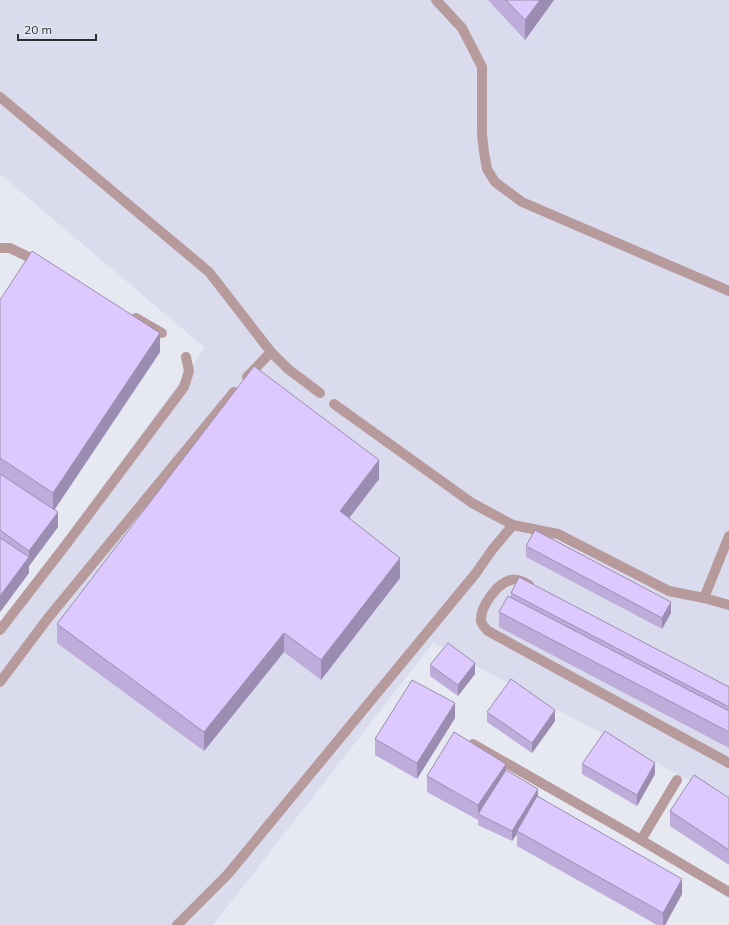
<svg xmlns="http://www.w3.org/2000/svg" width="729" height="925" font-family="Mulish,sans-serif">
	<style>
		.built { fill: #dadcee }
		.lines { fill: none; stroke-linecap: round; stroke-linejoin: round }
		.service { stroke: #b69a9c; stroke-width: 10 }
		.wall { fill: #beadda }
		.shaded-wall { fill: #9b8db1 }
		.building { fill: #ddc9fd; stroke: #9b8db1 }
	</style>
	<rect width="100%" height="100%" fill="#e6e8f2"/>
	<!-- built -->
	<polygon class="built" points="0,0 729,0 729,802 433,643 213,925 0,925 0,626 205,348 0,174"/>
	<g class="lines">
		<!-- service -->
		<g class="service">
			<polyline points="436,0 462,28 482,67 482,134 484,152 487,169 495,182 522,202 729,291"/>
			<polyline points="0,97 209,272 271,352"/>
			<polyline points="0,248 10,248 41,263"/>
			<polyline points="136,318 162,333"/>
			<polyline points="247,377 271,352 288,369 320,393"/>
			<polyline points="334,404 472,503 513,525 558,534 669,591 704,598 729,605"/>
			<path d="M529,585C524,582 517,578 511,580C497,583 480,607 481,621C482,625 485,628 488,631L729,763"/>
			<polyline points="704,598 729,536"/>
			<polyline points="0,630 65,546 184,387 189,371 186,357"/>
			<polyline points="0,682 48,618 234,392"/>
			<polyline points="473,744 641,840 729,892"/>
			<polyline points="641,840 677,780"/>
			<polyline points="177,925 228,874 476,573 492,550 513,525"/>
		</g>
	</g>
	<!-- wall -->
	<g class="wall">
		<polygon points="488,0 554,0 525,40"/>
		<polygon points="0,300 160,352 54,510 58,527 29,566 29,573 0,612"/>
		<polygon points="379,479 349,518 400,578 321,680 284,652 204,751 57,643 57,624"/>
		<polygon points="526,546 671,613 662,629 526,557"/>
		<polygon points="511,593 729,687 729,748 499,627 499,612 511,597"/>
		<polygon points="430,665 475,674 458,696 430,676"/>
		<polygon points="487,712 555,721 532,753 487,722"/>
		<polygon points="455,718 417,779 375,755 375,739"/>
		<polygon points="582,764 655,774 637,806 582,774"/>
		<polygon points="506,770 538,796 682,894 665,925 657,925 517,846 517,834 512,841 478,825 478,819 478,820 427,792 427,776"/>
		<polygon points="729,798 729,865 670,826 670,811"/>
	</g>
	<!-- shaded-wall -->
	<g class="shaded-wall">
		<polygon points="540,0 554,0 525,40 525,20"/>
		<polygon points="160,333 160,352 53,512 53,493"/>
		<polygon points="379,460 379,479 340,530 340,511"/>
		<polygon points="58,512 58,527 29,566 29,551"/>
		<polygon points="29,557 29,573 0,612 0,596"/>
		<polygon points="400,558 400,578 321,680 321,660"/>
		<polygon points="671,602 671,613 662,629 662,618"/>
		<polygon points="284,633 284,652 204,751 204,732"/>
		<polygon points="475,663 475,674 458,696 458,685"/>
		<polygon points="455,703 455,718 417,779 417,763"/>
		<polygon points="555,710 555,721 532,753 532,743"/>
		<polygon points="655,763 655,774 637,806 637,795"/>
		<polygon points="506,764 506,780 478,814 478,820 478,805"/>
		<polygon points="538,789 538,800 517,831 517,834 512,841 512,831"/>
		<polygon points="682,879 682,894 665,925 663,925 663,913"/>
	</g>
	<!-- building -->
	<g class="building">
		<polygon points="506,0 540,0 525,20"/>
		<polygon points="32,251 160,333 53,493 0,458 0,300"/>
		<polygon points="254,366 379,460 340,511 400,558 321,660 284,633 204,732 57,624"/>
		<polygon points="0,474 58,512 29,551 0,530"/>
		<polygon points="535,530 671,602 662,618 526,546"/>
		<polygon points="0,538 29,557 0,596"/>
		<polygon points="519,577 729,687 729,707 511,593"/>
		<polygon points="508,596 729,711 729,732 499,612"/>
		<polygon points="448,643 475,663 458,685 430,665"/>
		<polygon points="511,679 555,710 532,743 487,712"/>
		<polygon points="412,680 455,703 417,763 375,739"/>
		<polygon points="605,731 655,763 637,795 582,764"/>
		<polygon points="454,732 506,764 478,805 427,776"/>
		<polygon points="506,770 538,789 512,831 478,814"/>
		<polygon points="694,775 729,798 729,850 670,811"/>
		<polygon points="537,796 682,879 663,913 517,831"/>
	</g>
	<!-- scale -->
	<path d="M18 34v6h78v-6" fill="none" stroke="#2e2f33" stroke-width="2"/>
	<text x="24" y="34" font-size="12" fill="#2e2f33" stroke="#e6e8f2" stroke-width="3" paint-order="stroke">20 m</text>
</svg>
